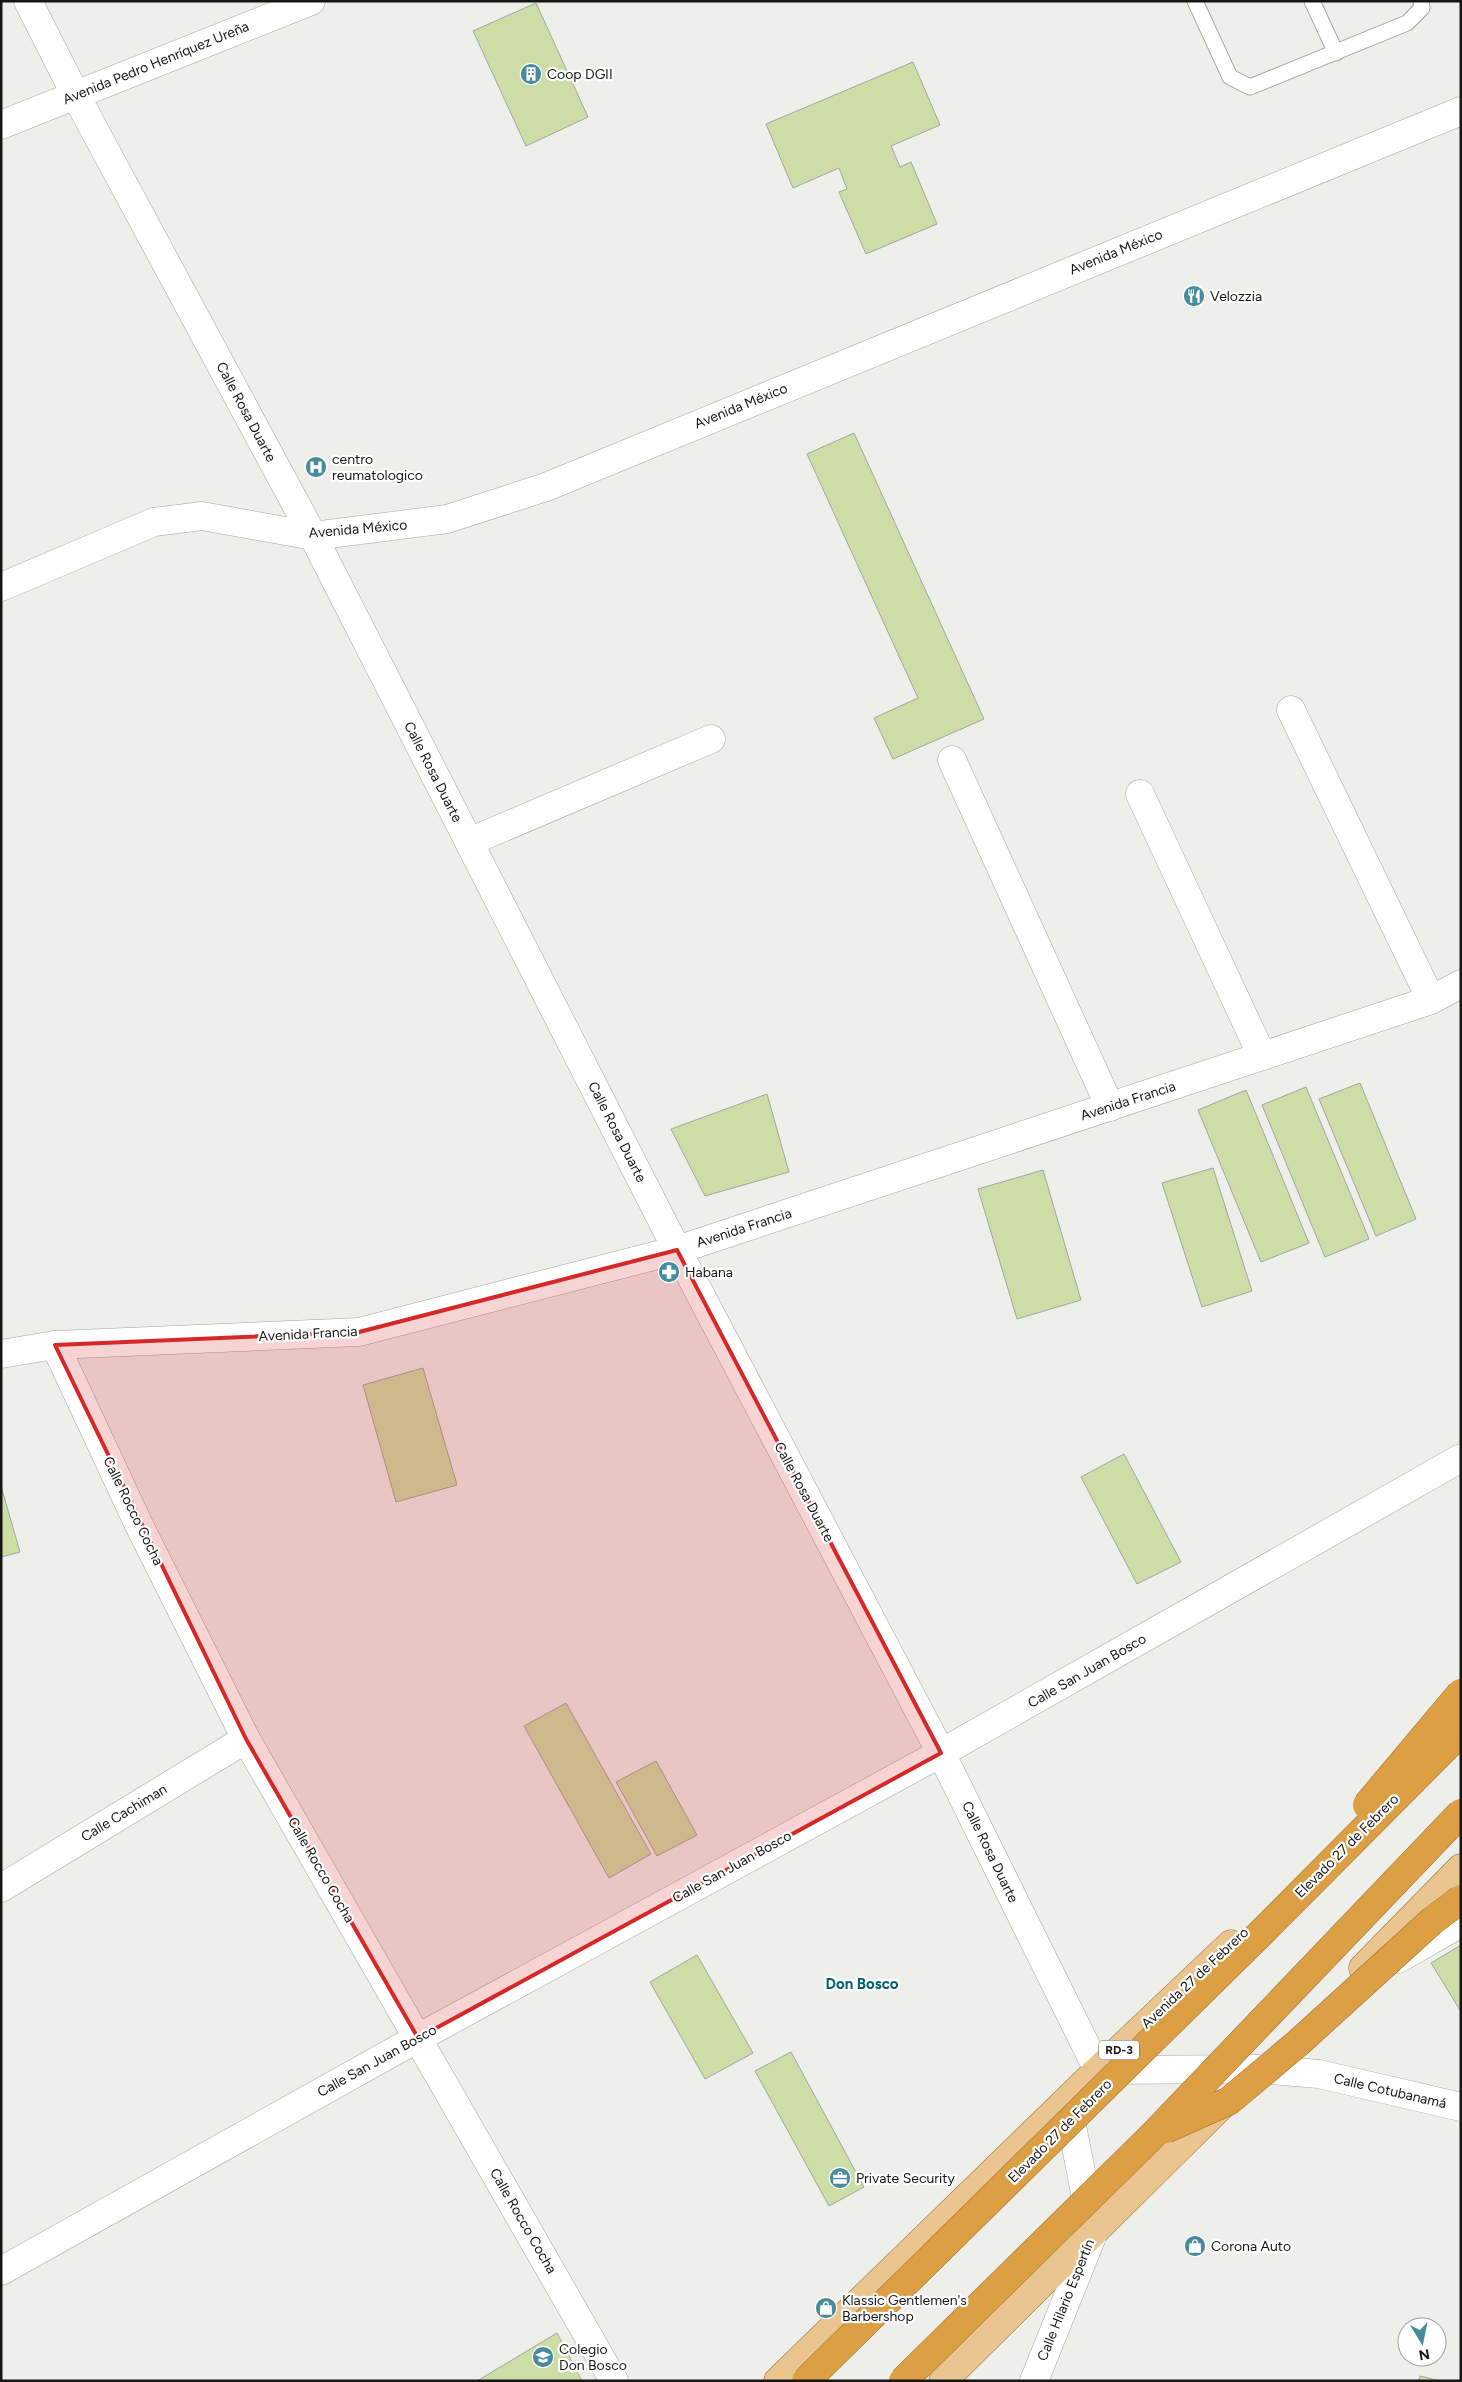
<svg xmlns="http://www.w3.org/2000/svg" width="1462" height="2382" font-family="Figtree,sans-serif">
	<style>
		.building { fill: #cddda6; stroke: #a3a5a1 }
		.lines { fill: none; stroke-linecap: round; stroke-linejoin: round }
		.lane-casing { stroke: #a4a39f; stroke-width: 17 }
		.street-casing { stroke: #a4a39f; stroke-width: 29 }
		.secondary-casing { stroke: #a4a39f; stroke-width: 29 }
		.primary-casing { stroke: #976f33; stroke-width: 29 }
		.lane { stroke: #fff; stroke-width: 15 }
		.street { stroke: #fff; stroke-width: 28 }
		.secondary { stroke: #fff; stroke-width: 28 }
		.primary { stroke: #ebc58f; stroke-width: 28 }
		.highway-bridge-casing { stroke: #976f33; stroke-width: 29; stroke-linecap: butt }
		.highway-bridge { stroke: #dd9f44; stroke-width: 28 }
		.marked { fill: #d62828; fill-opacity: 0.2; stroke: #d62828; stroke-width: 4; stroke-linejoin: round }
		.labels { text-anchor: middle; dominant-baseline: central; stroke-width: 4.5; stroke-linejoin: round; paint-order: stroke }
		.shield { fill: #fff; stroke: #5b5b5a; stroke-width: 1 }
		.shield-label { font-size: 12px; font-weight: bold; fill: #151514 }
		.street-label { font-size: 14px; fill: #151514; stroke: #fff }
		.poi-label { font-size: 14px; fill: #151514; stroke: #fff; text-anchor: start }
		.neighbourhood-label { font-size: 15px; font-weight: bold; fill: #016072; stroke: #fff }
	</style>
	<rect width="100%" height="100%" fill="#eeeeea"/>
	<!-- building -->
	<g class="building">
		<polygon points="536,3 588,117 526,146 473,31"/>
		<polygon points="913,62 940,125 891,146 900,167 911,162 937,224 866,254 839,192 847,189 839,168 793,188 766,124"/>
		<polygon points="854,433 984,719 893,759 874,718 918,698 807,454"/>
		<polygon points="1360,1083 1416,1219 1376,1236 1319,1099"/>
		<polygon points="1306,1087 1369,1239 1325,1257 1262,1105"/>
		<polygon points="1246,1090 1309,1243 1261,1262 1198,1110"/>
		<polygon points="767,1094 789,1172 705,1196 671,1129"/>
		<polygon points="1213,1168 1252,1291 1202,1307 1162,1183"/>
		<polygon points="1043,1170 1081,1300 1017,1319 978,1189"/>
		<polygon points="423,1368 457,1485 396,1502 363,1385"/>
		<polygon points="1124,1454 1181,1562 1137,1584 1081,1477"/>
		<polygon points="1,1486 20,1552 1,1557"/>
		<polygon points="566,1703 651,1854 609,1878 524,1726"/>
		<polygon points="656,1761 697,1835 657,1856 616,1782"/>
		<polygon points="1461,1945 1461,2010 1460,2010 1431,1963"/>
		<polygon points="697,1955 753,2053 705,2079 650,1982"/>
		<polygon points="791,2052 864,2187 829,2206 755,2071"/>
		<polygon points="557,2333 582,2381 477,2381"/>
		<polygon points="1420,2376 1440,2381 1419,2381"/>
	</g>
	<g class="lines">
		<!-- lane casing -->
		<g class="lane-casing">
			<g id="lane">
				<polyline points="1195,1 1230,77 1250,87 1407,23 1422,8 1421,1"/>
				<polyline points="1312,1 1336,53"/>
			</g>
		</g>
		<!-- street casing -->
		<g class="street-casing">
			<g id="street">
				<polyline points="28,1 75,94 313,536 677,1250 941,1753 1098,2070 1257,2069 1319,2074 1461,2107"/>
				<polyline points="1291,710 1431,1000"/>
				<polyline points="952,760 1110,1107"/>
				<polyline points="1140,794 1262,1056"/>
				<polyline points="469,842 711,739"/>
				<polyline points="55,1345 138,1523 246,1739 614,2381"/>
				<polyline points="1,1354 55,1345 359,1332 677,1250 1431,1000 1461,984"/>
				<polyline points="1,1888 246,1739"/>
				<polyline points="1398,1959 1461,1923"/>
				<polyline points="1,2271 418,2038 941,1753 1461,1458"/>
				<polyline points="1034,2381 1093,2234 1067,2100"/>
			</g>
		</g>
		<!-- secondary casing -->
		<g class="secondary-casing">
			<g id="secondary">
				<polyline points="1,125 311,1"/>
				<polyline points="1,587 154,522 202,516 313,536 447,519 546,487 1461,111"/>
			</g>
		</g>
		<!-- primary casing -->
		<g class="primary-casing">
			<g id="primary">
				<polyline points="1363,1968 1461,1868"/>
				<polyline points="778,2381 1098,2070 1231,1944"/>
				<polyline points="943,2381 1223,2104"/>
			</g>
		</g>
		<!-- lane -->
		<use href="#lane" class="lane"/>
		<!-- street -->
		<use href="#street" class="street"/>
		<!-- secondary -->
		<use href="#secondary" class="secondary"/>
		<!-- primary -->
		<use href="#primary" class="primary"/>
		<!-- highway-bridge casing -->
		<g class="highway-bridge-casing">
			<g id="highway-bridge">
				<polyline points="1367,1805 1461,1693"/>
				<polyline points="1166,2129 1229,2101 1298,2043 1432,1921 1461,1899"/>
				<polyline points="806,2381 1268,1926 1461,1732"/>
				<polyline points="903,2381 1155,2133 1461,1813"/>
			</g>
		</g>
		<!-- highway-bridge -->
		<use href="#highway-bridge" class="highway-bridge"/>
	</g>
	<!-- marked area -->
	<path class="marked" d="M677,1250L941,1753L418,2038L246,1739L55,1345L359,1332Z"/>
	<!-- icons -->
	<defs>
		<g id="building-disc" transform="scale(1.125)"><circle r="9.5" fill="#498b9c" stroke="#fff"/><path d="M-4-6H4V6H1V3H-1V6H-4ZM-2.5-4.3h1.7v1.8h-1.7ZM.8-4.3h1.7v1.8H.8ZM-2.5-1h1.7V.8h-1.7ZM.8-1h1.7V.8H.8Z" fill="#fff"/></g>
		<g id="restaurant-disc" transform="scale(1.125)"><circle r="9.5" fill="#498b9c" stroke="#fff"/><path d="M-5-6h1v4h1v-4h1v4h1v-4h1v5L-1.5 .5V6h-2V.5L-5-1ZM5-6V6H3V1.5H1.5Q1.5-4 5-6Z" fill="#fff"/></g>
		<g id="hospital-disc" transform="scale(1.125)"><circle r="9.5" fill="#498b9c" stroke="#fff"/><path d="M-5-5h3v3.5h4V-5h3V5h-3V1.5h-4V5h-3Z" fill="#fff"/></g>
		<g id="pharmacy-disc" transform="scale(1.125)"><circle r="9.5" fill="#498b9c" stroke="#fff"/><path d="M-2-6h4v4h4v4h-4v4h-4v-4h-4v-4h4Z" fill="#fff"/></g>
		<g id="office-disc" transform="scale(1.125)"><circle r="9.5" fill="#498b9c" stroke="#fff"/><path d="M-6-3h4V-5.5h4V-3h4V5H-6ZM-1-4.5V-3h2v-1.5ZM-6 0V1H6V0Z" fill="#fff"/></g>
		<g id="shop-disc" transform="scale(1.125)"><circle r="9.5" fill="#498b9c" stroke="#fff"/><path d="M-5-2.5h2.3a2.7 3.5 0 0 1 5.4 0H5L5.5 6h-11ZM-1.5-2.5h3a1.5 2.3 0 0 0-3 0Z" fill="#fff"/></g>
		<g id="school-disc" transform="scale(1.125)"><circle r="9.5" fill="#498b9c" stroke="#fff"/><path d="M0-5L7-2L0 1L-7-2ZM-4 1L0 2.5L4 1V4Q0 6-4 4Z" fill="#fff"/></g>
	</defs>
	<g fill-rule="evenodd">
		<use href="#building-disc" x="531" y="74"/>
		<use href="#restaurant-disc" x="1194" y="296"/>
		<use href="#hospital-disc" x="316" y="467"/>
		<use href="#pharmacy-disc" x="669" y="1272"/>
		<use href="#office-disc" x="840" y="2178"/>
		<use href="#shop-disc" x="1195" y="2246"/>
		<use href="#shop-disc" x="826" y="2308"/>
		<use href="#school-disc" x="543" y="2357"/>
	</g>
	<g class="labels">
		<!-- shield labels -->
		<rect class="shield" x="1099" y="2040.5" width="40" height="19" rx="4"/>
		<g class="shield-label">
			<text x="1119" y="2050">RD-3</text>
		</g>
		<!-- street labels -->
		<g class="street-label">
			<text transform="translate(156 63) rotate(-22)">Avenida Pedro Henríquez Ureña</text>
			<text transform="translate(1116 252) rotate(-22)">Avenida México</text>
			<text transform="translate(741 406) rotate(-22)">Avenida México</text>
			<text transform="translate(246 412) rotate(62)">Calle Rosa Duarte</text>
			<text transform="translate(358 529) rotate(-5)">Avenida México</text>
			<text transform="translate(433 772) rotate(63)">Calle Rosa Duarte</text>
			<text transform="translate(1128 1101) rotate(-18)">Avenida Francia</text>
			<text transform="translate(617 1132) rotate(63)">Calle Rosa Duarte</text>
			<text transform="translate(744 1228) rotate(-18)">Avenida Francia</text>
			<text transform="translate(308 1334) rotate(-3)">Avenida Francia</text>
			<text transform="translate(804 1492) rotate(62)">Calle Rosa Duarte</text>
			<text transform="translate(133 1511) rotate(64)">Calle Rocco Cocha</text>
			<text transform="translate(1087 1671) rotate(-30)">Calle San Juan Bosco</text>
			<text transform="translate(124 1813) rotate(-31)">Calle Cachiman</text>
			<text transform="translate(1347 1846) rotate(-45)">Elevado 27 de Febrero</text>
			<text transform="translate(990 1852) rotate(64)">Calle Rosa Duarte</text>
			<text transform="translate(732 1867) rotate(-29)">Calle San Juan Bosco</text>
			<text transform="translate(321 1870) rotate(60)">Calle Rocco Cocha</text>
			<text transform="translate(1195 1978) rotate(-43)">Avenida 27 de Febrero</text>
			<text transform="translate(377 2061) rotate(-29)">Calle San Juan Bosco</text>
			<text transform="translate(1390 2091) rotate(13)">Calle Cotubanamá</text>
			<text transform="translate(1060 2131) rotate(-45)">Elevado 27 de Febrero</text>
			<text transform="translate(523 2221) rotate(60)">Calle Rocco Cocha</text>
			<text transform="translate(1066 2300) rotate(-68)">Calle Hilario Espertín</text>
		</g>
		<!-- poi labels -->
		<g class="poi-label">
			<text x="547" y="74">Coop DGII</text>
			<text x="1210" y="296">Velozzia</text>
			<text x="332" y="459">centro<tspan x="332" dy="16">reumatologico</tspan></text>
			<text x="685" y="1272">Habana</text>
			<text x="856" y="2178">Private Security</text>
			<text x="1211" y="2246">Corona Auto</text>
			<text x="842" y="2300">Klassic Gentlemen's<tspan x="842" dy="16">Barbershop</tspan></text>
			<text x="559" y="2349">Colegio<tspan x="559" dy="16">Don Bosco</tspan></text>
		</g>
		<!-- neighbourhood labels -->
		<g class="neighbourhood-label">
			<text x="862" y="1984">Don Bosco</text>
		</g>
	</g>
	<!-- border -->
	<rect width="1462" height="2382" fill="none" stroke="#151514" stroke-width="5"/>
	<!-- north arrow -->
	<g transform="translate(1422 2342) rotate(170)"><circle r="24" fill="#ffffff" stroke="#a1a1a1"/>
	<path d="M0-4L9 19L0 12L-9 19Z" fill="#498b9c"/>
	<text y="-8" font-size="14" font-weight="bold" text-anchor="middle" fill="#151514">N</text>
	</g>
</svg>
